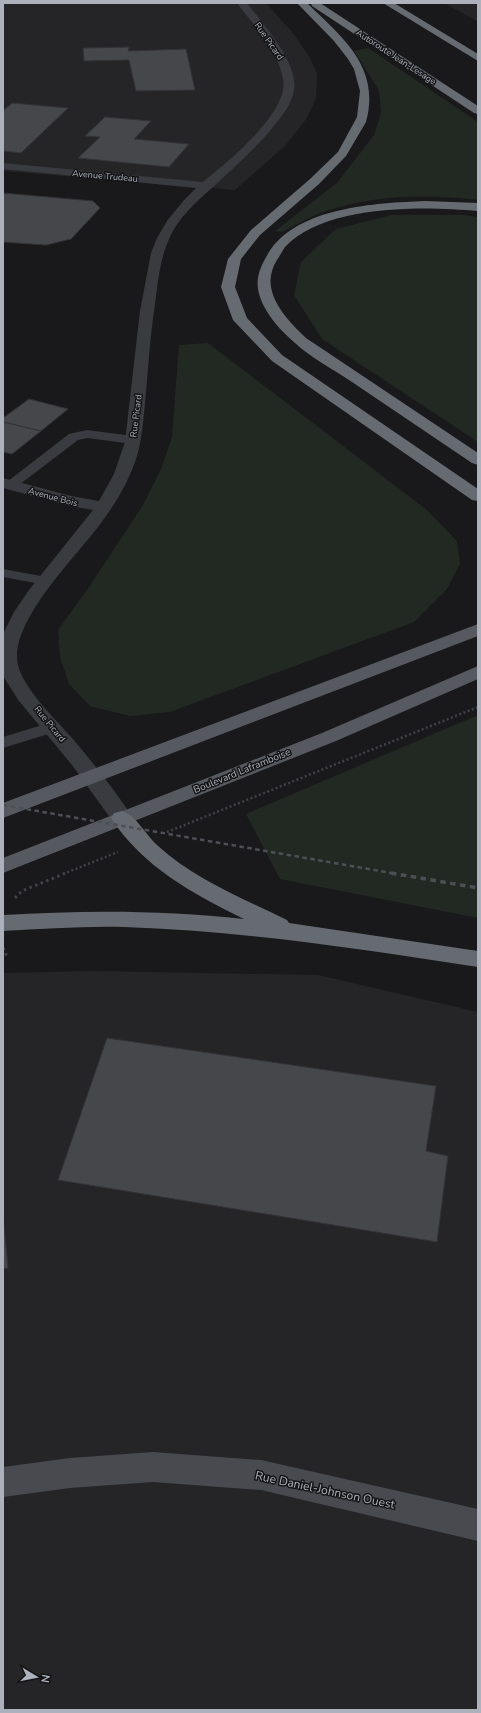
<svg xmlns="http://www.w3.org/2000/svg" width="481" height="1713" font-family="'Nunito Sans',sans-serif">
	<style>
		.built { fill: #252528 }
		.green { fill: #212922 }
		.building { fill: #46474b; stroke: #333337 }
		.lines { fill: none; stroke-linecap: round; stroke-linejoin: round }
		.path-far1 { stroke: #404247; stroke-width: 2.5; stroke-dasharray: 2 2.5; stroke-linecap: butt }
		.path { stroke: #404247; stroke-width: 3; stroke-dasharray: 2.5 3.5; stroke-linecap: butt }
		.lane { fill: #3a3b40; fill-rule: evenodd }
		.street { fill: #3a3b40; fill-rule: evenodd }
		.secondary { fill: #484a50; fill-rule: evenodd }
		.primary { fill: #56595f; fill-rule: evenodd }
		.highway { fill: #666a71; fill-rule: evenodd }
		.rail-far1 { stroke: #4d4f55; stroke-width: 2.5; stroke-dasharray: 4.5 3.5; stroke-linecap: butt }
		.rail { stroke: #4d4f55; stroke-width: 3.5; stroke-dasharray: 5.5 4.5; stroke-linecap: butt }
		.labels { text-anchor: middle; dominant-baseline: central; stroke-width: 3; stroke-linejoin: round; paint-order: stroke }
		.far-street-label { font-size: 9px; fill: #acb1bb; stroke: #141416 }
		.street-label { font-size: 10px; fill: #acb1bb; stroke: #141416 }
		.near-street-label { font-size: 12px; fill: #acb1bb; stroke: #141416 }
	</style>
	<rect width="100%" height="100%" fill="#19191b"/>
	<!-- built -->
	<g class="built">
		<polygon points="3,3 266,3 293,33 310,58 317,74 316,98 307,118 285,146 235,190 3,171"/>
		<polygon points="444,3 478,3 478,22 475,20"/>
		<polygon points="93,971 318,975 478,1012 478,1710 3,1710 3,973"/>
	</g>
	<!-- green -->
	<g class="green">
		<path d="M368,48L478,122V200C427,194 376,195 326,211C311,216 296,225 282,232L275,231L337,183L374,135L381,113L379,90L354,51Z"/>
		<polygon points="391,215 463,215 478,217 478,442 322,339 294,295 301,262 336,229"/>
		<polygon points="208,343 427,510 457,541 460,564 447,589 414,622 170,712 130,716 90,706 69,684 60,657 58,630 87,590 143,505 161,469 172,437 179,345"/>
		<polygon points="478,715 478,918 280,879 246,814"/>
	</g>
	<!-- building -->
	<g class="building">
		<polygon points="129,47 128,51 186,49 195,90 136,91 129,60 84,61 83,48"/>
		<polygon points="12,103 68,108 21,153 3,151 3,111"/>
		<polygon points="105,117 151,121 134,139 189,144 169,167 78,158 100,137 85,136"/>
		<polygon points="3,193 93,201 100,208 71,239 46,245 3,242"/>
		<polygon points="29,399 68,409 41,431 3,422 3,418"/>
		<polygon points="3,422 41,431 12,454 3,452"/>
		<polygon points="107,1038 436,1086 426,1151 448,1156 437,1242 58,1180"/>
		<polygon points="3,1215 8,1268 3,1269"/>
	</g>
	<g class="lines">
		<!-- path-far1 -->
		<g class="path-far1">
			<polyline points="167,832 478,707"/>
			<polyline points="63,874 118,852"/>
		</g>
		<!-- path -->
		<g class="path">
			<polyline points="15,898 22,891 66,873"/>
			<polyline points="3,948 6,954 3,957"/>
		</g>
		<!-- lane -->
		<g class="lane">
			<polygon points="87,430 133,436 138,437 139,440 138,443 133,444 87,438 78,440 15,488 5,488 3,485 69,434"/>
			<polygon points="3,569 46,577 51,578 53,581 51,584 46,585 3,577"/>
			<polygon points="52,722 58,723 60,727 58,731 3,748 3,737"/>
		</g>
		<!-- street -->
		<path class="street" d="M237,3H247C262,23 299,63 294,90C292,103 282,117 273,127C255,149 233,168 212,188C196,202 178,218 169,239C160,259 158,282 155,304C150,337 148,371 145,404C143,422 142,439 137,456C130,478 119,498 106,516C82,552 8,620 18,665C23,688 56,720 72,738C93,763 115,790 133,818L130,823L122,825L114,823L72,765L19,701L3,676V634L14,612L29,590L93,510L70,506L3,488V478L71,496L99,501L114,474L125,442L140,311L151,253L157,238L167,221L184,200L196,188L3,169V163L203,182C227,162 290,112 283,79C278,50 254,26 237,3Z"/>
		<!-- secondary -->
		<polygon class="secondary" points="153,1452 261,1460 478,1509 478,1541 261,1490 153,1482 70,1488 3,1497 3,1467 70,1458"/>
		<!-- primary -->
		<g class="primary">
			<polygon points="478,624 478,636 3,818 3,803"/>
			<polygon points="478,666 478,679 336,741 3,873 3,858 322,733"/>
		</g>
		<!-- highway -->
		<g class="highway">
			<path d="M297,3H307C342,37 381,67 366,122L346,156L319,184L260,235L241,259L235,287L247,318L282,355L478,489V501L472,500L272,361L233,320L221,287L228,259L251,230L310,179L338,152L357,117L360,91L354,69L348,59L334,41Z"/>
			<polygon points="311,3 320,3 478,106 478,114 474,113 312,6"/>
			<polygon points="383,3 394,3 478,54 478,61"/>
			<path d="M425,201L478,203V211C424,206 325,204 285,247C282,251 280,256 277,260C258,290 285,318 306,338L478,453V465L472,463C432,436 392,409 352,382C333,369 311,358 295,343C281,331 266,315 260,297C254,280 260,267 269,252C298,207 376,203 425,201Z"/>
			<path d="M122,811C136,815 145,834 157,845C194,879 242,898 287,920L289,923L478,951V967C360,949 243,931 124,927C84,926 43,929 3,931V915C84,910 164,910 244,919C193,894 143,867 111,818L114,813Z"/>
		</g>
		<!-- rail-far1 -->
		<polyline class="rail-far1" points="3,805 397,874"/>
		<!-- rail -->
		<polyline class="rail" points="391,873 478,888"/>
	</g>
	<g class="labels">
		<!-- far-street labels -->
		<g class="far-street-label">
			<text transform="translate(269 41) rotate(55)">Rue Picard</text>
			<text transform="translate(396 57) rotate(33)">Autoroute Jean-Lesage</text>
			<text transform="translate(105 176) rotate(5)">Avenue Trudeau</text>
			<text transform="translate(136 416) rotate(-83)">Rue Picard</text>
			<text transform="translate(53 497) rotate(15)">Avenue Bois</text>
			<text transform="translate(50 724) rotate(51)">Rue Picard</text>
		</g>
		<!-- street labels -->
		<g class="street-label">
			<text transform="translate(242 771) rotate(-22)">Boulevard Laframboise</text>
		</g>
		<!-- near-street labels -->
		<g class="near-street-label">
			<text transform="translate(325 1490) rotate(12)">Rue Daniel-Johnson Ouest</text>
		</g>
	</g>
	<!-- border -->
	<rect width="481" height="1713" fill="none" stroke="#acb1bb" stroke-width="8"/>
	<!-- north arrow -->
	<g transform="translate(36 1677) rotate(100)" stroke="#141416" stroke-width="3" paint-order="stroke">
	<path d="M0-3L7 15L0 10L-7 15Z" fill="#acb1bb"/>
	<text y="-6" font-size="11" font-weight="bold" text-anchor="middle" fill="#acb1bb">N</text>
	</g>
</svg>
